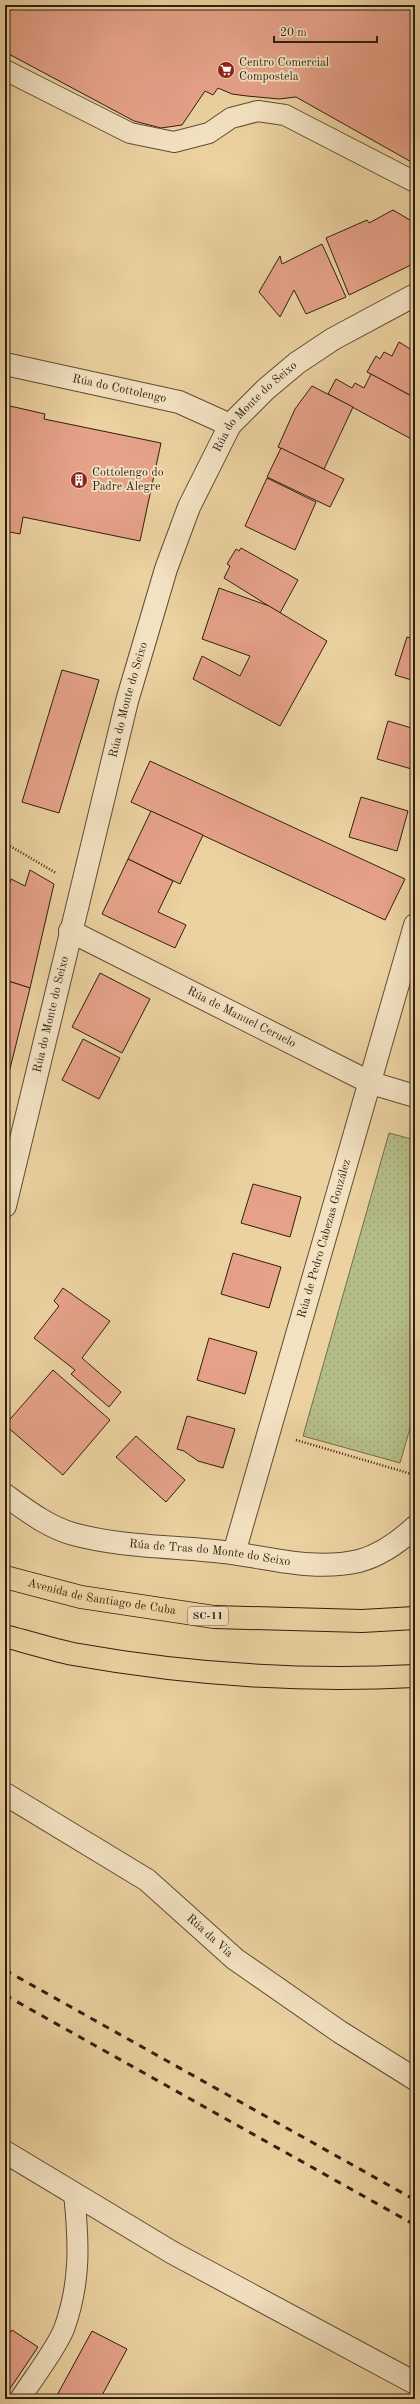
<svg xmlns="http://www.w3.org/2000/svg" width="420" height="2404" font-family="'Old Standard TT',serif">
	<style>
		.grass { fill: url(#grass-dots); stroke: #726e4c }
		.building { fill: #e6a289; stroke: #301f10 }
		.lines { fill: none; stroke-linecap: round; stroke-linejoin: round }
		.service-casing { stroke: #5f4c34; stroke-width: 22 }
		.minor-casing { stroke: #5f4c34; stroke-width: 24 }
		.trunk-casing { stroke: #301f10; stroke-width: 24 }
		.path { stroke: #301f10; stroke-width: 2.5; stroke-dasharray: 1 2; stroke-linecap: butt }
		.service { stroke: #f3e2c2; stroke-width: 20 }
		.minor { stroke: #f3e2c2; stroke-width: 22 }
		.trunk { stroke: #ecd2a1; stroke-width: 22 }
		.rail { stroke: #301f10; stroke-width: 3; stroke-dasharray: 7 7; stroke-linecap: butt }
		.labels { text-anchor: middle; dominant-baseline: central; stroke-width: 3.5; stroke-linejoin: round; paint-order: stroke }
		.shield { fill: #f3e2c2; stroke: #6a5a45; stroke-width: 1 }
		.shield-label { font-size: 11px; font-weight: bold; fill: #301f10 }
		.poi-label { font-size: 12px; fill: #301f10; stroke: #f3e2c2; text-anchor: start }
		.street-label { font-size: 12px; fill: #301f10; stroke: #f3e2c2 }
	</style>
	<defs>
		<pattern id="grass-dots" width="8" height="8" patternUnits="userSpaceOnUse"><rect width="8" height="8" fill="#b5bd87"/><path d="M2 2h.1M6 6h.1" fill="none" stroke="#9ca274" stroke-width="1.8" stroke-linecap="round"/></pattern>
	</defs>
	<rect width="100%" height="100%" fill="#ecd2a1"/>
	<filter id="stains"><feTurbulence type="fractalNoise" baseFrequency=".005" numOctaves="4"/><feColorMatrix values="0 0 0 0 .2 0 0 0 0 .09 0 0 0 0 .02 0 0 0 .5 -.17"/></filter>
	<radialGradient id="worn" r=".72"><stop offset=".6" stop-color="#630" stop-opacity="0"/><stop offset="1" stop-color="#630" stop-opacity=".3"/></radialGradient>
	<!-- grass -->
	<polygon class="grass" points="389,1133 415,1140 415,1411 400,1463 303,1436"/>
	<!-- building -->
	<g class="building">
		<polygon points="5,5 415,5 415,164 296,97 279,99 247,96 232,94 218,88 213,95 205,91 182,125 161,128 134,121 5,52"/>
		<polygon points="393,210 415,223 415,263 349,295 326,238 367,220 369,223"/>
		<polygon points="322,244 346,297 306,314 294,290 280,317 259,292 280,256 282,264"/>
		<polygon points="399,342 415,352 415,398 367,372 376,356 380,359 384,352 392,356"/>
		<polygon points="371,374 415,398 415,441 328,394 336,379 352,388 355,383 364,388"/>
		<polygon points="312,386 353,407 324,469 278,447 295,409"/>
		<polygon points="10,406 45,414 44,419 161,443 140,541 23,517 20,534 5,531 5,431"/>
		<polygon points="281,448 344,479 330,507 267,477"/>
		<polygon points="267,478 316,502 295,550 245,526"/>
		<polygon points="241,548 298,580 280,613 224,578 230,566 227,564 236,549 239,551"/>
		<polygon points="219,588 269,606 327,641 280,726 193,679 202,656 240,676 250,656 202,639"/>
		<polygon points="407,637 415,639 415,681 395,675"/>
		<polygon points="62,670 99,680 59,813 22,802"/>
		<polygon points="388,721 415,729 415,770 377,759"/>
		<polygon points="150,761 405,879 385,920 131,802"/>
		<polygon points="361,797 408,811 397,851 349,837"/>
		<polygon points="151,811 203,835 180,884 128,859"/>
		<polygon points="128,859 173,881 158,912 186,925 175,948 102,914"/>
		<polygon points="30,870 54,884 30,988 5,980 5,898 11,879 25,886"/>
		<polygon points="100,973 150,999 122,1053 72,1027"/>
		<polygon points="5,980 30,988 5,1089"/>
		<polygon points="83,1039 120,1058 99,1099 62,1080"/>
		<polygon points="253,1184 301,1197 290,1237 241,1223"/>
		<polygon points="233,1253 281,1267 269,1308 221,1294"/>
		<polygon points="63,1288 110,1321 82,1358 121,1392 109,1407 71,1374 75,1370 34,1338 59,1306 54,1301"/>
		<polygon points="209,1338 257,1352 245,1394 197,1380"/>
		<polygon points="53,1370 110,1420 63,1475 5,1425"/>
		<polygon points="187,1416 235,1429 223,1468 198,1461 184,1451 177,1449"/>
		<polygon points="136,1436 185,1480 166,1502 116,1457"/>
		<polygon points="12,2330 38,2347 5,2396 5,2340"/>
		<polygon points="92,2331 127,2349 100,2399 55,2399"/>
	</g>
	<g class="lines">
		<!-- service casing -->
		<g class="service-casing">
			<g id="service">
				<polyline points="5,70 130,133 174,142 209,133 231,118 258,111 285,115 415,182"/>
				<path d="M20,2399C32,2380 56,2349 64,2329C81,2282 79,2242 74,2193"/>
			</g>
		</g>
		<!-- minor casing -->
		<g class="minor-casing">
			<g id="minor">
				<path id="s1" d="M5,364L179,402L230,425"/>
				<path id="s2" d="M70,931L371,1083L415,1096"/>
				<path id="s3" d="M5,1206L127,701L166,569L189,507L230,425L266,389L297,363L333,339L415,295"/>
				<path id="s4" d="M5,1495C26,1510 48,1527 73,1534C124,1548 180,1546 232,1553C275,1559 315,1571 359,1561C381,1555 399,1542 415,1527"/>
				<path id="s5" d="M234,1553L415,925"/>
				<path id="s6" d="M5,1794L147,1880L235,1959L340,2032L415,2079"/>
				<polyline points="5,2152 173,2253 415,2383"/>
			</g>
		</g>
		<!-- trunk casing -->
		<g class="trunk-casing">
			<g id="trunk">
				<path id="s7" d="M5,1577L81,1597L214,1617L362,1621L415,1618"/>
				<path d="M5,1636C27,1642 50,1649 73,1654C185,1674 301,1682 415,1676"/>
			</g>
		</g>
		<!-- path -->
		<g class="path">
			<polyline points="5,843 56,873"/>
			<polyline points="296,1440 415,1475"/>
		</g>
		<!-- service -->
		<use href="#service" class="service"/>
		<!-- minor -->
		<use href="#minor" class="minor"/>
		<!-- trunk -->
		<use href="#trunk" class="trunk"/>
		<!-- rail -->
		<g class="rail">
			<polyline points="5,1970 415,2200"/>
			<polyline points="5,1995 415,2225"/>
		</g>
	</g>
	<!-- icons -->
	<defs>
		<g id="supermarket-disc" transform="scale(0.9)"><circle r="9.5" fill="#8f2418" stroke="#f3e2c2"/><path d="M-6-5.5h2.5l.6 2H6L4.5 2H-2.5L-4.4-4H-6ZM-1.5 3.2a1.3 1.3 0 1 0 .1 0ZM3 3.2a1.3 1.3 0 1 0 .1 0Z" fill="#fff"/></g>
		<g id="building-disc" transform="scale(0.9)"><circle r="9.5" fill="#8f2418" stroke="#f3e2c2"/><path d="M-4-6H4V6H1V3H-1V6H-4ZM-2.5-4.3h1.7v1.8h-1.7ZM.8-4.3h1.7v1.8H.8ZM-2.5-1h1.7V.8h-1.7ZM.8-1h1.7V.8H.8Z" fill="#fff"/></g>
	</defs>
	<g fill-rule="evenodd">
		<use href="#supermarket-disc" x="226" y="70"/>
		<use href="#building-disc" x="79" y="480"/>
	</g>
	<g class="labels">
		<!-- shield labels -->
		<rect class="shield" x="188" y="1607" width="40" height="18" rx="3"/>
		<g class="shield-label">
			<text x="208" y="1616">SC-11</text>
		</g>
		<!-- poi labels -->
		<g class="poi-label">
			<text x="239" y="63">Centro Comercial<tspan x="239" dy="14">Compostela</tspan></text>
			<text x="92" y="473">Cottolengo do<tspan x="92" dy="14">Padre Alegre</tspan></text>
		</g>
		<!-- street labels -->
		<g class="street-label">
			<text stroke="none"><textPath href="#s1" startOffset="117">Rúa do Cottolengo</textPath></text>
			<text stroke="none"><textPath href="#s3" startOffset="845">Rúa do Monte do Seixo</textPath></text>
			<text stroke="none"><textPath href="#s3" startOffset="521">Rúa do Monte do Seixo</textPath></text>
			<text stroke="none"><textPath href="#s3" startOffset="197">Rúa do Monte do Seixo</textPath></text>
			<text stroke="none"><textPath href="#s2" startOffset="192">Rúa de Manuel Ceruelo</textPath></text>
			<text stroke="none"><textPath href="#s5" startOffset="327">Rúa de Pedro Cabezas González</textPath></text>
			<text stroke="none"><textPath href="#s4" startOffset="217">Rúa de Tras do Monte do Seixo</textPath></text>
			<text stroke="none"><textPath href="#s7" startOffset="99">Avenida de Santiago de Cuba</textPath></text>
			<text stroke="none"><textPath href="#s6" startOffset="250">Rúa da Vía</textPath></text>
		</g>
	</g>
	<!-- margin -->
	<rect width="420" height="2404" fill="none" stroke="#ecd2a1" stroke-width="20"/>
	<rect x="6" y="6" width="408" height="2392" fill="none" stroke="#301f10" stroke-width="2"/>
	<rect x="10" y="10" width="400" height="2384" fill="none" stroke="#301f10"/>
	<!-- scale -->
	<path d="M274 36v6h103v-6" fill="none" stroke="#301f10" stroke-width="2"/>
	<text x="280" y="36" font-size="12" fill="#301f10" stroke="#f3e2c2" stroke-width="3" paint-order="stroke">20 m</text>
	<rect width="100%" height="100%" filter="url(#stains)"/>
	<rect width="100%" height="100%" fill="url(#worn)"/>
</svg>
